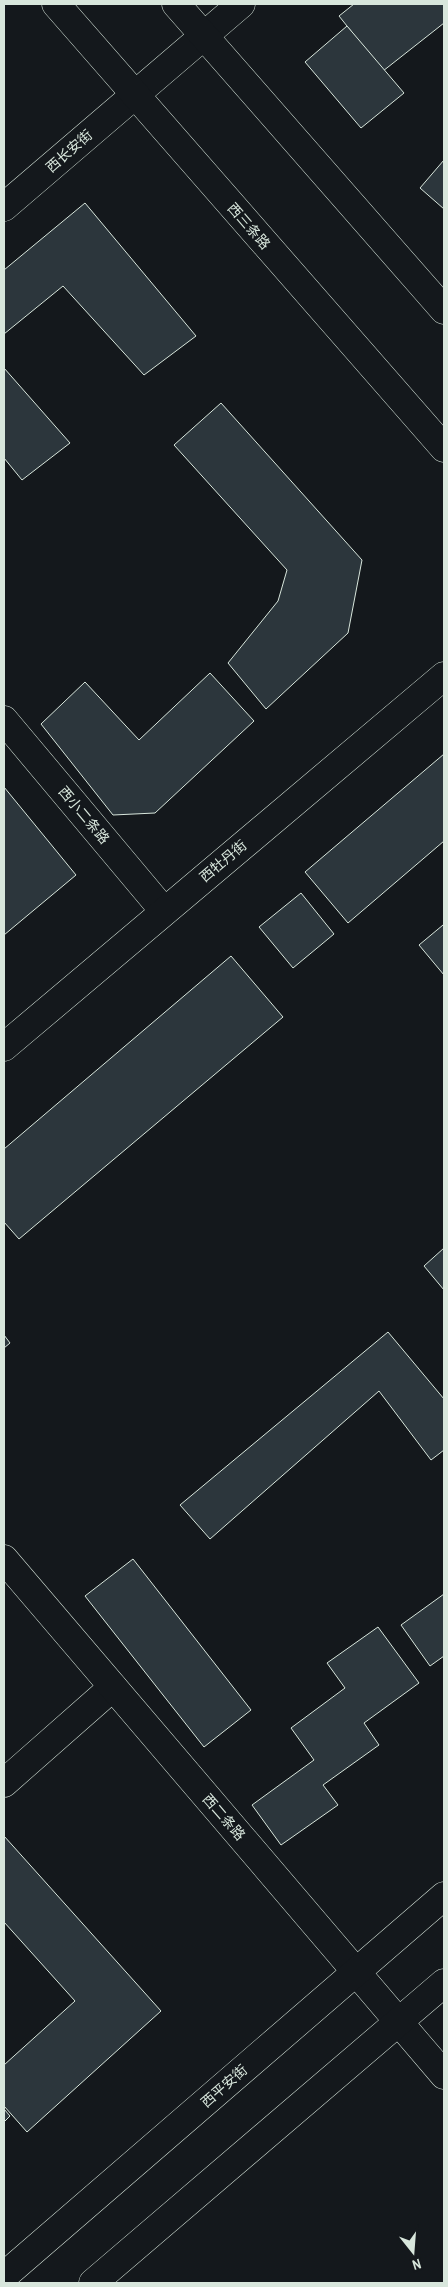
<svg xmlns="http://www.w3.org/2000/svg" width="448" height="2287" font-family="'Archivo Narrow','Noto Sans SC',sans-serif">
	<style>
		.building { fill: #2c363c; stroke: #d8e6dc }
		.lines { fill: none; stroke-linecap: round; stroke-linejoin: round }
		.street-casing { stroke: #d8e6dc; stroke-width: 29 }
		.secondary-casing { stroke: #d8e6dc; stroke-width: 29 }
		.primary-casing { stroke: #d8e6dc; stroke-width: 29 }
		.street { stroke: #14181c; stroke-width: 28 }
		.secondary { stroke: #14181c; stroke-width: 28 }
		.primary { stroke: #14181c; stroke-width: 28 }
		.labels { text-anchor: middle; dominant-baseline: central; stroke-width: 4; stroke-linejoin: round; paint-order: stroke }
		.street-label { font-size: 14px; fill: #d8e6dc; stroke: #14181c }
	</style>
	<rect width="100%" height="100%" fill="#14181c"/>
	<!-- building -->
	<g class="building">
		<polygon points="354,4 444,4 444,23 383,71 339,16"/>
		<polygon points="347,26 404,93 361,128 305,62"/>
		<polygon points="444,160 444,209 420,188"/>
		<polygon points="85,203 196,336 144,375 63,286 4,334 4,270"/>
		<polygon points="4,368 70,443 22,480 4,458"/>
		<polygon points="221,403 362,560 348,633 266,709 228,663 278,601 287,570 174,445"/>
		<polygon points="210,673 254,721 155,813 113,815 41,724 85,682 139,740"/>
		<polygon points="444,754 444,841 348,923 305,872"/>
		<polygon points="4,787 76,875 4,935"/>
		<polygon points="301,893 334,934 293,968 259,927"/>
		<polygon points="443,925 444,927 444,975 419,945"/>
		<polygon points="231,956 283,1017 19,1239 4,1222 4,1149"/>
		<polygon points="444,1248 444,1290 424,1266"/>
		<polygon points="388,1332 444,1399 444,1450 431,1460 379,1391 210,1539 180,1505"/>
		<polygon points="4,1335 10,1343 4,1348"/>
		<polygon points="133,1559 251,1710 204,1747 85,1596"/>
		<polygon points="444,1594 444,1656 430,1666 401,1625"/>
		<polygon points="378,1627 419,1683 364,1723 379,1745 323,1785 338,1805 281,1845 252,1805 314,1760 291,1728 345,1688 327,1663"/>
		<polygon points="4,1836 161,2011 27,2132 4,2106 4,2065 75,2001 4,1922"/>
		<polygon points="4,2109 10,2116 4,2122"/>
	</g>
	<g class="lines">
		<!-- street casing -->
		<g class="street-casing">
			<g id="street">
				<polyline points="4,720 164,911"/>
				<polyline points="4,1783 113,1687"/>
			</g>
		</g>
		<!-- secondary casing -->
		<g class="secondary-casing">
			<g id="secondary">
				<polyline points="4,207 241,4"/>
				<polyline points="4,1047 444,676"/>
				<polyline points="4,1559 444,2075"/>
				<polyline points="4,2276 444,1896"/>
				<polyline points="93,2283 444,1983"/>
			</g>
		</g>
		<!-- primary casing -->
		<g class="primary-casing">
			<g id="primary">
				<polyline points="56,4 444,448"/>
				<polyline points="176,4 444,310"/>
			</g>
		</g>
		<!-- street -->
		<use href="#street" class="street"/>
		<!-- secondary -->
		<use href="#secondary" class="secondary"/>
		<!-- primary -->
		<use href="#primary" class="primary"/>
	</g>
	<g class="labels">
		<!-- street labels -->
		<g class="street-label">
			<text transform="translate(69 151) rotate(-41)">西长安街</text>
			<text transform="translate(249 226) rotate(49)">西三条路</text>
			<text transform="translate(84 815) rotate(50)">西小二条路</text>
			<text transform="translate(223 861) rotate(-40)">西牡丹街</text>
			<text transform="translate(224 1817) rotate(49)">西二条路</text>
			<text transform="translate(224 2086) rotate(-41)">西平安街</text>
		</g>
	</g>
	<!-- border -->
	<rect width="448" height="2287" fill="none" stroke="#d8e6dc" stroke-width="10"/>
	<!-- north arrow -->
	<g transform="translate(413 2252) rotate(163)" stroke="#14181c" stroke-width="4" paint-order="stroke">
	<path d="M0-4L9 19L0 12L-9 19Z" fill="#d8e6dc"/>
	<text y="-8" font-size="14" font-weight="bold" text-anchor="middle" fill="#d8e6dc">N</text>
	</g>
</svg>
